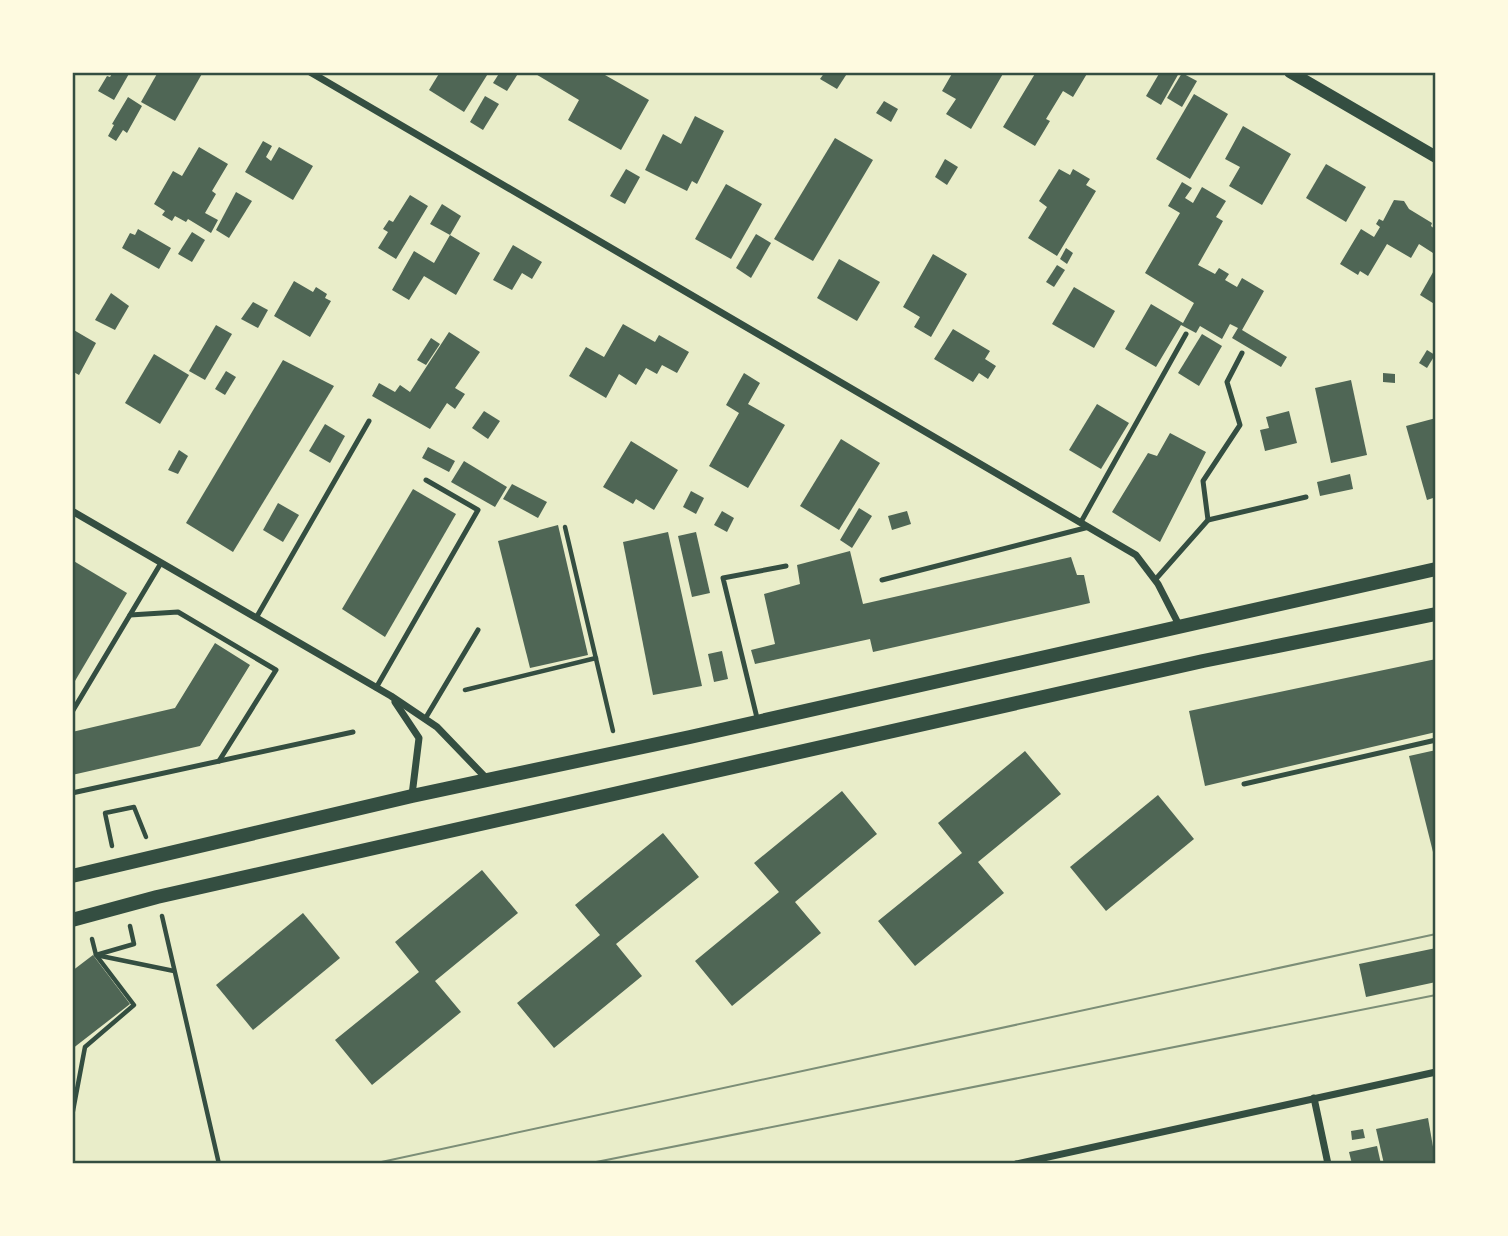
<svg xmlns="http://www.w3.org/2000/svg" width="1508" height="1236" font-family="'Varela Round',sans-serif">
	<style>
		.building { fill: #4f6655 }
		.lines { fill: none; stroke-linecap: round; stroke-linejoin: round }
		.path { stroke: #344e41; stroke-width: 4.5 }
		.service { stroke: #344e41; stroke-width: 5 }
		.minor { stroke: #344e41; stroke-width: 7 }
		.tertiary { stroke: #344e41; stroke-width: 12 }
		.secondary { stroke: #344e41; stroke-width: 14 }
		.tram { stroke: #7c8e77; stroke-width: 2 }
		.neatline { fill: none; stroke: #344e41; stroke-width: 2.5 }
	</style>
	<rect width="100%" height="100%" fill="#e9edc9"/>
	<!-- building -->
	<g class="building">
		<polygon points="113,72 130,72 114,100 98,91 107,76 110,77"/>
		<polygon points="158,72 203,72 175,121 141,102"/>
		<polygon points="440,72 489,72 464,112 429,90"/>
		<polygon points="500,72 519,72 507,91 493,83"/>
		<polygon points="535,72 606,72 605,75 649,100 621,150 568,120 579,100 534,73"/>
		<polygon points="825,72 848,72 837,89 820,79"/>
		<polygon points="953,72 1004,72 971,129 946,114 956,99 942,91"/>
		<polygon points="1036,72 1088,72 1073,97 1063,91 1046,119 1050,121 1035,146 1003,127"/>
		<polygon points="1160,72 1179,73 1161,105 1146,96"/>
		<polygon points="1182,73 1197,81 1182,107 1167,98"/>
		<polygon points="1194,94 1228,114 1190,179 1156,159"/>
		<polygon points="485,96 499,104 483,130 470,122"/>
		<polygon points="128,97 142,106 127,133 123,130 116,141 108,136 114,125 112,124"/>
		<polygon points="884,101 898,109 891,122 876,113"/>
		<polygon points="695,116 724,131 697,184 692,181 687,191 645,170 663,134 681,144"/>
		<polygon points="1243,126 1291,154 1262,205 1229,186 1240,167 1225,159"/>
		<polygon points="835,138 873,160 813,261 774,239"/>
		<polygon points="263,141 272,146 266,157 271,161 279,147 313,166 293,200 245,172"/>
		<polygon points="199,147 228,164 212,191 216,194 205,213 218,220 211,233 188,219 186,222 175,216 172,221 162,215 165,211 154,204 173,171 182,176"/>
		<polygon points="945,159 958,167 947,185 935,177"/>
		<polygon points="1326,164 1366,187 1346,222 1306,198"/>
		<polygon points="626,169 640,177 625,204 610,196"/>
		<polygon points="1059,169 1070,175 1073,169 1090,179 1086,185 1096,191 1057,256 1028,238 1047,207 1039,201"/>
		<polygon points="1182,182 1192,188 1185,198 1193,203 1202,187 1226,201 1216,217 1223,221 1198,265 1215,274 1219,268 1229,274 1225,280 1237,287 1242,278 1264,291 1242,330 1287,357 1281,367 1232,338 1238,328 1230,324 1222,339 1200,326 1196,333 1181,325 1156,367 1125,349 1151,304 1183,323 1194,303 1145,273 1180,213 1168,206"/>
		<polygon points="726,184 762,204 731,259 695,239"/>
		<polygon points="236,192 252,201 229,238 216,230"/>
		<polygon points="410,195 428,206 396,259 378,248 388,232 383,229 389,220 393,222"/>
		<polygon points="1394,200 1404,201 1409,209 1432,223 1431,226 1436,230 1436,248 1433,253 1419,244 1411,258 1387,244 1368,276 1360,271 1358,275 1340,264 1361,229 1374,237 1380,227 1376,224 1379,219 1383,221"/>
		<polygon points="442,204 461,216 450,235 430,224"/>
		<polygon points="138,229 171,248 159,269 122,248 130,233 135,235"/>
		<polygon points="192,232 205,240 192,262 178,254"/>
		<polygon points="756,234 771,243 751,278 736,268"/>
		<polygon points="450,235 480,253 456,295 424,276 409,300 392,290 414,251 434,263"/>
		<polygon points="513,245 542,262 532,279 522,273 512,290 493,280"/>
		<polygon points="1066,248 1073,253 1067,264 1060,259"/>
		<polygon points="933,254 967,274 931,337 914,327 920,317 903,307"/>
		<polygon points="839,259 880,282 857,321 817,298"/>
		<polygon points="1057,265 1065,270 1054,287 1046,282"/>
		<polygon points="1436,267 1436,305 1420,295"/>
		<polygon points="294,281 313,292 316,287 327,294 325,298 331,301 310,337 274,316"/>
		<polygon points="1074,287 1115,311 1094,348 1052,324"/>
		<polygon points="111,293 129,306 115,330 95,320"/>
		<polygon points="253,302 268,310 258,328 241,319"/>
		<polygon points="623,324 655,342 659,335 689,352 677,373 662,365 657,374 646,368 636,385 619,374 606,398 569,376 586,347 604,357"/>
		<polygon points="216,325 232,334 205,380 189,371"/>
		<polygon points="72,329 96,343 79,375 72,371"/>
		<polygon points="953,329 990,351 985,359 996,366 988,379 979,373 973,382 934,359"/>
		<polygon points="449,332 480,352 455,388 465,394 455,409 447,403 430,429 372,396 379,383 395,392 400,385 410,392"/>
		<polygon points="1202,334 1222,346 1199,386 1178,373"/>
		<polygon points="431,338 440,344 426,365 417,360"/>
		<polygon points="1427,350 1435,355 1427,368 1419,363"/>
		<polygon points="154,354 189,375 160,424 125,403"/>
		<polygon points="283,360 334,386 233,552 186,523"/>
		<polygon points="226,371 236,377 225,395 215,389"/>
		<polygon points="744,373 760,383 748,404 785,425 748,488 709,466 739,413 726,405"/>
		<polygon points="1383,373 1395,374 1395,383 1383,382"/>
		<polygon points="1351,380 1367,455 1331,463 1315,388"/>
		<polygon points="1097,404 1129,423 1101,469 1069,450"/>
		<polygon points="484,411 500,421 488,439 472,428"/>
		<polygon points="1289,411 1297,443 1265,451 1260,430 1269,428 1266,417"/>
		<polygon points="1436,418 1436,497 1427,500 1406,426"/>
		<polygon points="325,424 345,436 330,463 309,451"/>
		<polygon points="1170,433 1206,452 1160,542 1112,512 1148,453 1157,456"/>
		<polygon points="841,439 880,463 839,530 800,506"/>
		<polygon points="631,441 678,470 654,510 636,499 633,504 603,487"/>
		<polygon points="428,447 455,461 449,472 422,458"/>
		<polygon points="179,450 188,456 178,474 168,470"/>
		<polygon points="464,461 507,487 495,507 451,482"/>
		<polygon points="1350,474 1353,489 1320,496 1317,482"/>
		<polygon points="512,484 547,502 538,518 503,499"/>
		<polygon points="413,489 456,514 385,637 342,609"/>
		<polygon points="691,491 704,498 696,514 683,507"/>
		<polygon points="278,503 299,515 283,542 263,530"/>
		<polygon points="859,508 872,516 852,548 840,540"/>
		<polygon points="722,511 734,518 727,532 714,525"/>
		<polygon points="907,511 911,524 892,530 888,516"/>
		<polygon points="558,525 588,655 530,668 498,541"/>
		<polygon points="668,532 702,686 653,695 623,542"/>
		<polygon points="696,532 710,593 692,597 678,536"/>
		<polygon points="850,551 863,604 1071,557 1077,575 1084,575 1090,603 873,652 870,639 755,664 751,650 775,644 764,594 800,584 797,565"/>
		<polygon points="72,560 127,593 72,686"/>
		<polygon points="215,643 250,665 200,746 72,775 72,732 175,708"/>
		<polygon points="722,651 728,679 714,682 708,654"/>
		<polygon points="1436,659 1436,732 1205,786 1189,711"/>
		<polygon points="1436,750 1436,860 1435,860 1409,756"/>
		<polygon points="1025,751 1061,794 978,862 1004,893 915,966 878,921 962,853 938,823"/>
		<polygon points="842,791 877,834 795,902 821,933 732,1006 695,961 779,892 754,863"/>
		<polygon points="1158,795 1194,839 1106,911 1070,867"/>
		<polygon points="663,833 699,877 616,944 642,976 554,1048 517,1003 600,935 575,905"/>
		<polygon points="482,870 518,913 435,981 461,1012 372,1085 335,1040 419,972 395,942"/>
		<polygon points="303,913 340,958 253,1030 216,985"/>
		<polygon points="1436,948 1436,982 1366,997 1359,964"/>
		<polygon points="93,955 130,1004 72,1049 72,971"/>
		<polygon points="1428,1118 1436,1164 1384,1164 1376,1129"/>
		<polygon points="1363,1129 1365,1138 1352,1140 1351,1131"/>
		<polygon points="1377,1146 1381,1164 1352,1164 1349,1152"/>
	</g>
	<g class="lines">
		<!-- path -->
		<g class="path">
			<polyline points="565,527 613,731"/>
			<polyline points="465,690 596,658"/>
			<polyline points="112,846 105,813 134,807 146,837"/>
			<polyline points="162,916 219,1164"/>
			<polyline points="92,939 96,955 174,971"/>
			<polyline points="72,1116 85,1047 134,1005 96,955 134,944 130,926"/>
		</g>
		<!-- service -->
		<g class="service">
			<polyline points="1208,520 1306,497"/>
			<polyline points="1081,522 1186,334"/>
			<polyline points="882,580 1089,527"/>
			<polyline points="1155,580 1208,520 1203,481 1240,425 1227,382 1242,353"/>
			<polyline points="130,615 178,612 276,670 219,761"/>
			<polyline points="256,618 369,421"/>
			<polyline points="376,688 478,510 426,480"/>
			<polyline points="72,712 161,563"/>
			<polyline points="425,719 478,630"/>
			<polyline points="758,722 723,578 786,566"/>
			<polyline points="1244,784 1436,740"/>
			<polyline points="72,793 353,732"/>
		</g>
		<!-- minor -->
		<g class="minor">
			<polyline points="310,72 1136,555 1158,584 1180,627"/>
			<polyline points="72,511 391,696 437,727 487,779"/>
			<polyline points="395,702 419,738 412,795"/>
			<polyline points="1314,1098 1328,1164"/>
			<polyline points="1016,1164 1436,1072"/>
		</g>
		<!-- tertiary -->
		<polyline class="tertiary" points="1290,72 1436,157"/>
		<!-- secondary -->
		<g class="secondary">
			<polyline points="72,876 412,796 690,737 1436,569"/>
			<polyline points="72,920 157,897 1203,661 1436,614"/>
		</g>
		<!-- tram -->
		<g class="tram">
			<polyline points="372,1164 1436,934"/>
			<polyline points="586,1164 1436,995"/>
		</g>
	</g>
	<!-- border -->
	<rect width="1508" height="1236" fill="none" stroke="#fefae0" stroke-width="147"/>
	<rect x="74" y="74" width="1360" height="1088" class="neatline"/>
</svg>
